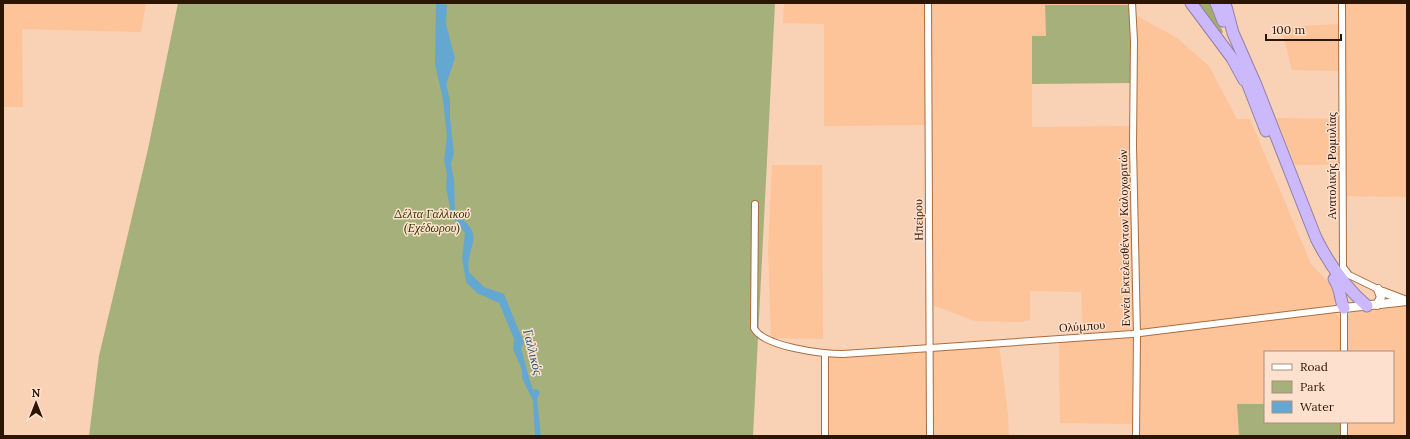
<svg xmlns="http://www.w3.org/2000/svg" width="1410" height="439" font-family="Lora,serif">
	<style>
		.built { fill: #fdc399 }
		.green { fill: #a6b07b }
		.forest { fill: #a2ae6a }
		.water { fill: #64a8d1 }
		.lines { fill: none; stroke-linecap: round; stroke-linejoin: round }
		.minor-casing { stroke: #aa6d3f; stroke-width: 8 }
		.tertiary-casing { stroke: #aa6d3f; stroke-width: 10 }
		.motorway-casing { stroke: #9480a5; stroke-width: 13 }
		.minor { stroke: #fff; stroke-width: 6 }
		.tertiary { stroke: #fff; stroke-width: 8 }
		.motorway { stroke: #cbb9fc; stroke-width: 11 }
		.labels { text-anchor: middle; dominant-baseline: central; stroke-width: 3; stroke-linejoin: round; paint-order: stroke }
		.street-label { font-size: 12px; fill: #2d1503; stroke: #fde1ce }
		.park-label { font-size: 12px; font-style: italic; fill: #323902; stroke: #fde1ce }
		.water-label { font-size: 13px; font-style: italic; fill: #1f5370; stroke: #fde1ce }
	</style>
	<rect width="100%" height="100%" fill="#f9d1b5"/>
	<!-- built -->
	<g class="built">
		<polygon points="3,3 146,3 141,32 22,29 23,107 3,107"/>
		<polygon points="784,3 1125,3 1128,5 1045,5 1046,36 1032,36 1032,127 1131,126 1131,15 1137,16 1177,38 1209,66 1237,119 1250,119 1311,264 1337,291 1334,304 1302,310 1143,329 1083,333 1081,292 1030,291 1030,320 1021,322 975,321 927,303 926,125 824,126 824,24 783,23"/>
		<polygon points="1339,3 1407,3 1407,197 1339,196 1339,165 1295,165 1276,118 1339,119 1340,71 1292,70 1281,27 1338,24"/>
		<polygon points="772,165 822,165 823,339 771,338 768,250"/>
		<polygon points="1407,306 1407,436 1345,436 1345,422 1393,422 1393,352 1345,352 1346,319 1351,312"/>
		<polygon points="1335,313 1340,319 1340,352 1265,352 1265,404 1237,404 1239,436 1133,436 1132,424 1060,423 1059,343"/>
		<polygon points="999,345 1008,415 1009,436 826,436 826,361 829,357"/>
	</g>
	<!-- green -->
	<g class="green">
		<polygon points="178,3 775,3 753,436 89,436 99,356 148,149"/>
		<polygon points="1045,5 1128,5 1131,15 1131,83 1032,84 1032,36 1046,36"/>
		<polygon points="1237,404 1265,404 1265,422 1340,422 1340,436 1239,436"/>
	</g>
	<!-- forest -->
	<polygon class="forest" points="1195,3 1210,3 1223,32 1221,34 1219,34"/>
	<!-- water -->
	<path class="water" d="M436,3L447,5L446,24L455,58L446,85L450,99V117L454,153L451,164L454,180L455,213C489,238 465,244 469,272L484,287L504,294L522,338L524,343L521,348C525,362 528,376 533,390L537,389L540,392L537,399L541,436H535L533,401L522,378V370L513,349L514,339L499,303L477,293L466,282L462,259L465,233L452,217L446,188L447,174L444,160L447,136L443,100L435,64Z"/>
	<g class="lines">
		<!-- minor casing -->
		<g class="minor-casing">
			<g id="minor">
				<polyline points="928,3 930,436"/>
				<polyline points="1132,3 1134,41 1133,146 1137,334 1136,436"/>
				<polyline points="1342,3 1343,267 1349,275 1382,291"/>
				<path d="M755,204L754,328C763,347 823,354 843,354L1132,334L1344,308V352"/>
				<polyline points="825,354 825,436"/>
				<polyline points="1344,436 1344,422"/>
			</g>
		</g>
		<!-- tertiary casing -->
		<g class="tertiary-casing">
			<g id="tertiary">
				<polyline points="1383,292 1404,300"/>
				<polyline points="1377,305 1381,297 1378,289"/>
				<polyline points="1344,308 1407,301"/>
			</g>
		</g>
		<!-- motorway casing -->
		<g class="motorway-casing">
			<g id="motorway">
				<polyline points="1191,3 1232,58 1244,80"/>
				<polyline points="1216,3 1223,21"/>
				<path d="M1225,3L1233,33L1256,85L1316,238C1329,264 1345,287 1367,306"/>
				<polyline points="1243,72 1266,131"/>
				<path d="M1334,279C1342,291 1339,298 1344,308"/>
			</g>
		</g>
		<!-- minor -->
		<use href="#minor" class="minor"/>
		<!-- tertiary -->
		<use href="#tertiary" class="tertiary"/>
		<!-- motorway -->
		<use href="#motorway" class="motorway"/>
	</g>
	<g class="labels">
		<!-- street labels -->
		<g class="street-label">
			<text transform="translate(1331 166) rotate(-90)">Ανατολικής Ρωμυλίας</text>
			<text transform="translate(918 220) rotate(-91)">Ηπείρου</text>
			<text transform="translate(1124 238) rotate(-91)">Εννέα Εκτελεσθέντων Καλοχωριτών</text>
			<text transform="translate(1082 326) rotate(-4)">Ολύμπου</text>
		</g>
		<!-- park labels -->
		<g class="park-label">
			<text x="432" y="213">Δέλτα Γαλλικού<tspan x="432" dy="14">(Εχέδωρου)</tspan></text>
		</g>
		<!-- water labels -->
		<g class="water-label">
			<text transform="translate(533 352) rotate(76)">Γαλλικός</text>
		</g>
	</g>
	<!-- border -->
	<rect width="1410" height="439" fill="none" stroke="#2d1503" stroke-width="8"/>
	<!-- legend -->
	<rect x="1264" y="351" width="130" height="72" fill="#fde1ce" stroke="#aa8f7d"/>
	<rect x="1272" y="364" width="20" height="6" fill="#ffffff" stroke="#aa8f7d"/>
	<text x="1300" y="371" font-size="12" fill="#2d1503">Road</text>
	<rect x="1272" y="381" width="20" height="12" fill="#a6b07b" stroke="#aa8f7d"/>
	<text x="1300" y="391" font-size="12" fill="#2d1503">Park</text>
	<rect x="1272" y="401" width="20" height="12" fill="#64a8d1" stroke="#aa8f7d"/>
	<text x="1300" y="411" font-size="12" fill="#2d1503">Water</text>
	<!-- north arrow -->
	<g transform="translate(36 403)" stroke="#fde1ce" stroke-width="3" paint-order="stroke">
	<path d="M0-3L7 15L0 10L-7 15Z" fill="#2d1503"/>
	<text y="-6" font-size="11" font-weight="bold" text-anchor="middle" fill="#2d1503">N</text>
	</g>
	<!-- scale -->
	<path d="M1266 34v6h75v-6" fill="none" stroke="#2d1503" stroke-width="2"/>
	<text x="1272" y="34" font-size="12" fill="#2d1503" stroke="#fde1ce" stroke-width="3" paint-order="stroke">100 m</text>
</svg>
